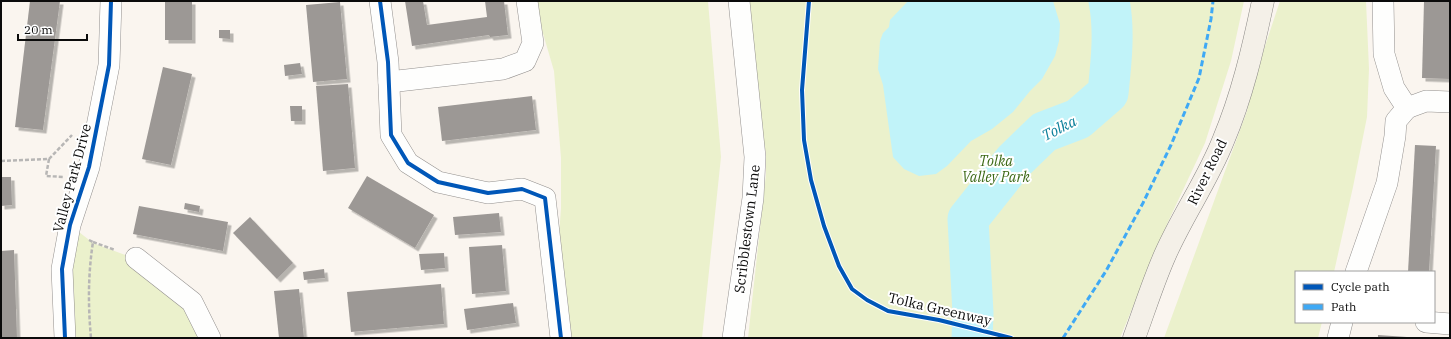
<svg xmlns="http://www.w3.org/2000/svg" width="1451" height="339" font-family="'IBM Plex Serif',serif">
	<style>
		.green { fill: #ebf1cc }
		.water { fill: #c1f3f9 }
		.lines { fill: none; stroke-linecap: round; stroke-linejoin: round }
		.river { stroke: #c1f3f9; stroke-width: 41 }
		.building { fill: #9c9895; filter: url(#shadow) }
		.minor-casing { stroke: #93908e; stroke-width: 22 }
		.secondary-casing { stroke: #898784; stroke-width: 23 }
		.path { stroke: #b7b6b5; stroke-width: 2.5; stroke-dasharray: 4 2; stroke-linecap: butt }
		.minor { stroke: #fefefd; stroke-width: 21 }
		.secondary { stroke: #f4f0e8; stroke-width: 22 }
		.quiet { stroke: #3fa9f5; stroke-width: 3; stroke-dasharray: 6 3; stroke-linecap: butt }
		.cycleway-casing { stroke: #fff; stroke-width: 6 }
		.cycleway { stroke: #0057b8; stroke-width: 4 }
		.labels { text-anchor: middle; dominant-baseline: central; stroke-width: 4; stroke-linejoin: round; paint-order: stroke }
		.park-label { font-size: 14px; font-style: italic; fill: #3c6916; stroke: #fff }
		.street-label { font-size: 14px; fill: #0b0b0b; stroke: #fff }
		.water-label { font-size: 15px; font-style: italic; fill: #0a7f9a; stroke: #fff }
	</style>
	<defs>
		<filter id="shadow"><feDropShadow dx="3.5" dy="3.5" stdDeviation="0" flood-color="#0004"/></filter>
	</defs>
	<rect width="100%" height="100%" fill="#faf5ef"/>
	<!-- green -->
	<g class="green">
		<polygon points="528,1 708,1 721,157 702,338 563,338 558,249 561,208 561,158 554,71 542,30"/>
		<polygon points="748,1 1244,1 1231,61 1205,143 1168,222 1120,338 748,338 766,174 766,152 760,131"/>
		<polygon points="1280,1 1366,1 1369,69 1367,117 1353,187 1334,272 1296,272 1296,322 1322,322 1318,338 1164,338 1247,111 1253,82"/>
		<polygon points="70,225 93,243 136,259 191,302 209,338 65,338"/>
	</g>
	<!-- water -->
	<polygon class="water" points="908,1 1053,1 1060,24 1059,41 1055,56 1042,79 1030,91 1013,112 992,129 971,141 947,166 936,174 919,176 904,169 893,157 883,85 878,69 880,41 883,33 889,27 890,20"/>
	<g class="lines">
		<!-- river -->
		<path class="river" d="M972,338L973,313L968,219L1014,161L1044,132L1078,119L1108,93C1111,64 1115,30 1109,1"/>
	</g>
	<!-- building -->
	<g class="building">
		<polygon points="30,1 60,1 43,130 15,127"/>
		<rect x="165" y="1" width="27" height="39"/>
		<polygon points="405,1 423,1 427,25 487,17 485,1 504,1 508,35 490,37 489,35 412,46"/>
		<polygon points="1424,1 1450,1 1450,79 1422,78"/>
		<polygon points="340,2 347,79 313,82 306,5"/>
		<polygon points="219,30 230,30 230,39 219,38"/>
		<polygon points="300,63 302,74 285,76 284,65"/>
		<polygon points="163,67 192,74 171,165 142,159"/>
		<polygon points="348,84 355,168 323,171 316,86"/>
		<polygon points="532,96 536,130 442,141 438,107"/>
		<polygon points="290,106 302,106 302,121 291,121"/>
		<polygon points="1415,145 1436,146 1429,272 1408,272"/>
		<polygon points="367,176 434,215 415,248 348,208"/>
		<polygon points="1,177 11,177 12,205 1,206"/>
		<polygon points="185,203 200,206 199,212 184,209"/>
		<polygon points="139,206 228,222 223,251 133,234"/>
		<polygon points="499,213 501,232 455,235 453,217"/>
		<polygon points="250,217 293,263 277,279 233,233"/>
		<polygon points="502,245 506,291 472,294 469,247"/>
		<polygon points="14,250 17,338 1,338 1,251"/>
		<polygon points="444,253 445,268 421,270 419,254"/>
		<polygon points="324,269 325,278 304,280 303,272"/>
		<polygon points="441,284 444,324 351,332 347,292"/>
		<polygon points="299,289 304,338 279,338 274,291"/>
		<polygon points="513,303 516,323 467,330 464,309"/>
		<polygon points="1378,335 1407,337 1407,338 1378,338"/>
	</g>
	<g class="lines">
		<!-- minor casing -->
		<g class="minor-casing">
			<g id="minor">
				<polyline points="380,1 388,62 391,135 408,163 438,182 488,193 522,189 545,198 561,338"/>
				<polyline points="389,82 503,69 525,61 533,43 527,1"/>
				<polyline points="1407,108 1426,101 1450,102"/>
				<polyline points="136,258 192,302 210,338"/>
				<polyline points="1356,272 1387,183 1395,136 1396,121 1407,108 1394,88 1384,54 1383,1"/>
				<polyline points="1426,322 1450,324"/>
				<polyline points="65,338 62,269 70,225 89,167 109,65 111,1"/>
				<polyline points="733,338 753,198 755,157 739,1"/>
				<polyline points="1338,338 1342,322"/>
			</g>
		</g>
		<!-- secondary casing -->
		<g class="secondary-casing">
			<path id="secondary" d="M1134,338C1144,311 1153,282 1165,255C1182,216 1207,181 1223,141C1242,96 1253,49 1263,1"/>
		</g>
		<!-- path -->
		<g class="path">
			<polyline points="49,159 46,176 64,177"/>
			<polyline points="1,161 49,159 72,135"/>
			<path d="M89,240L93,242C88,274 88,306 91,338"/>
			<polyline points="93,242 115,250"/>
		</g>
		<!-- minor -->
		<use href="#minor" class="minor"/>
		<!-- secondary -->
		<use href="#secondary" class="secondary"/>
		<!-- quiet -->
		<polyline class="quiet" points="1063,338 1106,271 1143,203 1171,145 1199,78 1211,19 1213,1"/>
		<!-- cycleway casing -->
		<g class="cycleway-casing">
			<g id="cycleway">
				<polyline points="380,1 388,62 391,135 408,163 438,182 488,193 522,189 545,198 561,338"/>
				<polyline points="809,1 802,90 804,140 811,180 824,226 839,266 852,289 867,300 888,311 939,320 1011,338"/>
				<polyline points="65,338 62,269 70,225 89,167 109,65 111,1"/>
			</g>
		</g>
		<!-- cycleway -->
		<use href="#cycleway" class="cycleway"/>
	</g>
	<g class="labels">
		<!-- park labels -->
		<g class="park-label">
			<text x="996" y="161">Tolka<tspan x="996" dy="16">Valley Park</tspan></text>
		</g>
		<!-- street labels -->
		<g class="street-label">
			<text transform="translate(1207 172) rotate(-64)">River Road</text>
			<text transform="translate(72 178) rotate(-75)">Valley Park Drive</text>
			<text transform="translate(747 229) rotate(-83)">Scribblestown Lane</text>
			<text transform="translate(940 309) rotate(13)">Tolka Greenway</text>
		</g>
		<!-- water labels -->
		<g class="water-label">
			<text transform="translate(1059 128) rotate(-27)">Tolka</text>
		</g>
	</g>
	<!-- border -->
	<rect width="1451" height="339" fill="none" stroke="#0b0b0b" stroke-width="4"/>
	<!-- legend -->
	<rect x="1295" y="271" width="140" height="52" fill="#ffffff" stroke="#9d9d9d"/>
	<rect x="1303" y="284" width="20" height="6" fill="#0057b8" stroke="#9d9d9d"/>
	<text x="1331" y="291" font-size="12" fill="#0b0b0b">Cycle path</text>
	<rect x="1303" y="304" width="20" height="6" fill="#3fa9f5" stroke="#9d9d9d"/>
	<text x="1331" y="311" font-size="12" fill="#0b0b0b">Path</text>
	<!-- scale -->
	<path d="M18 34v6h69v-6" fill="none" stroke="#0b0b0b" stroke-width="2"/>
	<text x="24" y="34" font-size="12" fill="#0b0b0b" stroke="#ffffff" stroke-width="3" paint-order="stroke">20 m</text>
</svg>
